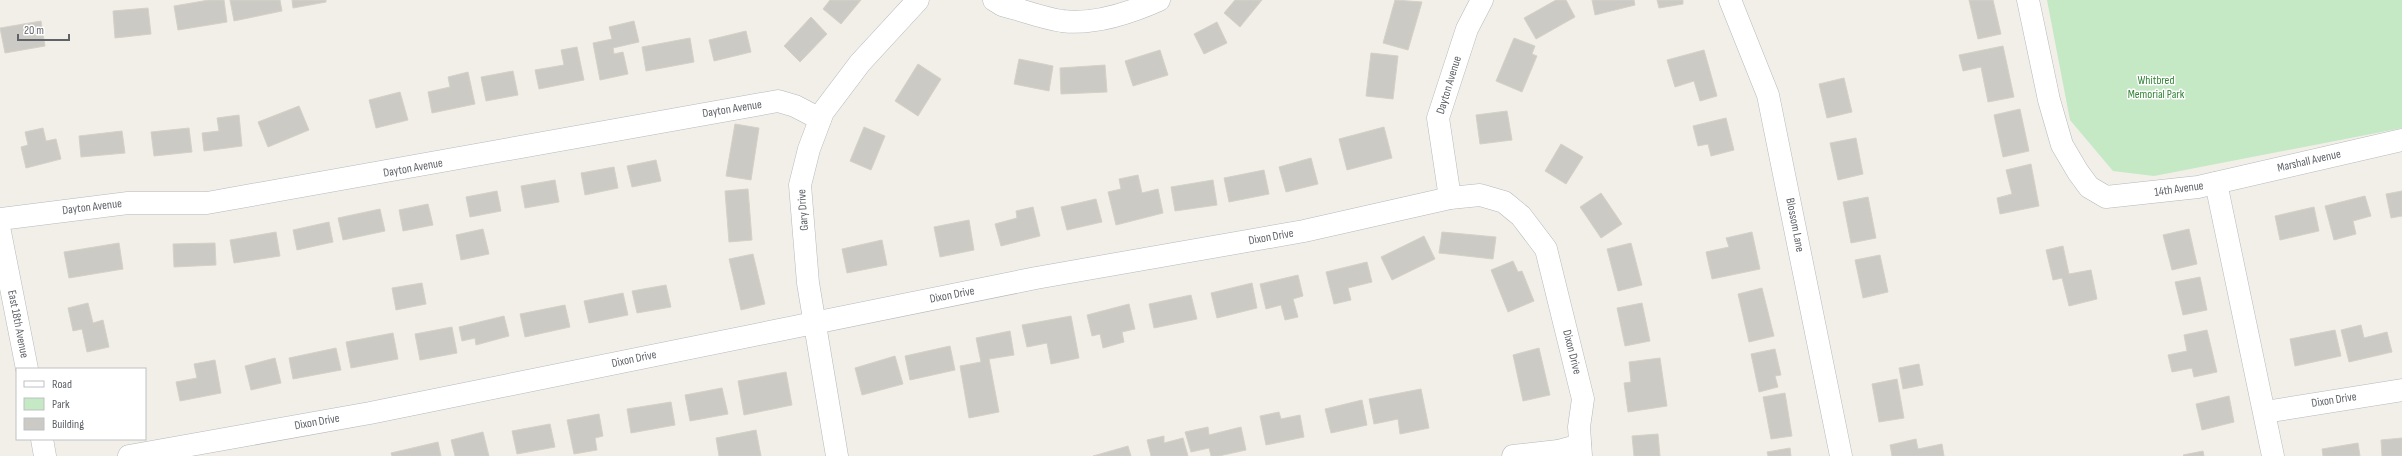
<svg xmlns="http://www.w3.org/2000/svg" width="2402" height="456" font-family="'Sofia Sans Condensed',sans-serif">
	<style>
		.green { fill: #c5e8c5 }
		.building { fill: #cccac5; stroke: #d6d1c6 }
		.lines { fill: none; stroke-linecap: round; stroke-linejoin: round }
		.minor-casing { stroke: #b5b8bc; stroke-width: 23 }
		.minor { stroke: #fff; stroke-width: 22 }
		.labels { text-anchor: middle; dominant-baseline: central; stroke-width: 3; stroke-linejoin: round; paint-order: stroke }
		.park-label { font-size: 12px; fill: #348238; stroke: #fff }
		.street-label { font-size: 12px; fill: #5f6368; stroke: #fff }
	</style>
	<rect width="100%" height="100%" fill="#f1efe8"/>
	<!-- green -->
	<polygon class="green" points="2047,0 2402,0 2402,128 2154,176 2113,171 2070,120"/>
	<!-- building -->
	<g class="building">
		<polygon points="209,0 224,0 227,22 178,30 174,6"/>
		<polygon points="230,0 280,0 282,11 234,21"/>
		<polygon points="292,0 326,0 326,2 293,8"/>
		<polygon points="830,0 861,0 841,24 823,9"/>
		<polygon points="1235,0 1262,0 1240,27 1224,13"/>
		<polygon points="1395,0 1422,2 1408,50 1383,43"/>
		<polygon points="1556,0 1566,0 1575,17 1536,39 1524,18"/>
		<polygon points="1592,0 1634,0 1635,5 1595,15"/>
		<polygon points="1657,0 1683,0 1683,4 1659,8"/>
		<polygon points="1969,0 1993,0 2001,34 1978,39"/>
		<polygon points="148,8 151,34 115,38 113,11"/>
		<polygon points="811,17 827,34 800,62 784,46"/>
		<polygon points="41,21 45,46 5,53 0,28"/>
		<polygon points="634,21 639,42 613,48 614,54 623,52 628,74 600,80 593,43 612,39 609,27"/>
		<polygon points="1217,22 1227,43 1204,54 1194,34"/>
		<polygon points="746,31 751,52 714,61 709,40"/>
		<polygon points="690,38 694,62 646,71 642,47"/>
		<polygon points="1514,38 1535,46 1532,54 1537,56 1522,92 1496,81"/>
		<polygon points="2003,46 2014,97 1988,102 1981,67 1963,71 1959,55"/>
		<polygon points="577,47 584,80 539,89 535,70 564,65 561,50"/>
		<polygon points="1160,50 1168,75 1133,86 1125,61"/>
		<polygon points="1704,50 1717,96 1700,101 1694,81 1675,87 1667,60"/>
		<polygon points="1371,53 1398,56 1393,99 1366,96"/>
		<polygon points="1019,59 1053,66 1049,91 1014,84"/>
		<polygon points="918,64 941,79 918,116 895,101"/>
		<polygon points="1105,65 1107,92 1061,94 1060,68"/>
		<polygon points="513,71 518,95 486,101 481,77"/>
		<polygon points="468,72 475,104 432,113 428,92 450,87 448,77"/>
		<polygon points="1844,78 1852,112 1827,118 1819,84"/>
		<polygon points="400,92 408,120 376,128 369,100"/>
		<polygon points="299,106 309,130 268,147 258,122"/>
		<polygon points="2020,109 2029,151 2003,157 1994,115"/>
		<polygon points="1507,111 1512,140 1480,144 1476,115"/>
		<polygon points="239,115 242,146 204,151 202,133 219,131 217,118"/>
		<polygon points="1726,118 1734,150 1711,156 1708,144 1698,146 1693,126"/>
		<polygon points="735,124 759,128 751,180 726,176"/>
		<polygon points="864,127 885,136 871,170 850,161"/>
		<polygon points="1384,127 1392,158 1347,170 1339,139"/>
		<polygon points="43,128 46,141 56,139 61,159 26,168 21,147 28,145 25,132"/>
		<polygon points="189,128 192,152 154,156 151,132"/>
		<polygon points="122,131 125,153 81,157 79,136"/>
		<polygon points="1856,138 1863,174 1838,180 1830,143"/>
		<polygon points="1561,144 1583,157 1566,184 1545,171"/>
		<polygon points="1311,158 1318,184 1286,192 1279,167"/>
		<polygon points="656,160 661,181 632,187 627,166"/>
		<polygon points="2031,164 2039,206 2000,214 1997,198 2012,194 2006,170"/>
		<polygon points="614,167 618,188 585,195 581,173"/>
		<polygon points="1264,170 1269,194 1229,202 1224,178"/>
		<polygon points="1138,175 1142,193 1158,189 1163,213 1116,225 1108,192 1121,189 1119,179"/>
		<polygon points="555,180 559,202 525,208 521,186"/>
		<polygon points="1213,180 1217,205 1175,211 1171,187"/>
		<polygon points="748,189 752,240 729,242 725,191"/>
		<polygon points="497,191 501,211 470,217 466,197"/>
		<polygon points="2402,191 2402,216 2391,218 2386,194"/>
		<polygon points="1601,193 1622,224 1601,238 1580,207"/>
		<polygon points="2365,196 2371,216 2353,221 2356,234 2334,240 2325,206"/>
		<polygon points="1868,197 1876,238 1851,243 1843,202"/>
		<polygon points="1096,199 1102,222 1067,230 1061,207"/>
		<polygon points="428,204 433,225 403,231 399,210"/>
		<polygon points="1033,207 1040,236 1001,246 995,224 1017,218 1016,211"/>
		<polygon points="2314,207 2319,231 2280,240 2275,216"/>
		<polygon points="380,209 385,231 343,240 338,218"/>
		<polygon points="969,220 974,250 940,257 934,227"/>
		<polygon points="329,222 333,242 297,250 293,230"/>
		<polygon points="483,229 489,254 461,260 456,235"/>
		<polygon points="2189,229 2197,264 2172,270 2163,235"/>
		<polygon points="276,232 280,256 234,263 230,240"/>
		<polygon points="1442,232 1496,237 1493,259 1439,253"/>
		<polygon points="1752,232 1760,269 1712,279 1706,252 1729,247 1726,238"/>
		<polygon points="1424,236 1435,259 1392,280 1381,257"/>
		<polygon points="882,240 887,265 847,273 842,249"/>
		<polygon points="119,243 123,269 69,278 64,252"/>
		<polygon points="215,243 216,265 174,267 173,244"/>
		<polygon points="1631,243 1642,285 1618,291 1607,249"/>
		<polygon points="2063,246 2069,274 2091,270 2097,299 2069,306 2062,278 2053,280 2046,250"/>
		<polygon points="753,254 765,304 741,310 729,259"/>
		<polygon points="1880,255 1888,292 1863,298 1855,260"/>
		<polygon points="1513,261 1518,272 1522,271 1534,301 1508,312 1491,270"/>
		<polygon points="1367,262 1372,282 1348,288 1351,300 1334,304 1326,272"/>
		<polygon points="1298,275 1303,296 1293,299 1298,317 1285,320 1281,305 1266,309 1260,284"/>
		<polygon points="2200,277 2207,310 2183,315 2175,282"/>
		<polygon points="422,283 426,304 396,310 392,288"/>
		<polygon points="1252,283 1257,308 1217,318 1211,293"/>
		<polygon points="666,285 671,307 637,313 632,291"/>
		<polygon points="1762,288 1774,336 1749,342 1738,294"/>
		<polygon points="623,293 628,315 589,323 584,301"/>
		<polygon points="1191,295 1197,319 1154,328 1149,304"/>
		<polygon points="88,303 93,323 103,320 109,347 87,352 82,329 73,331 68,308"/>
		<polygon points="1642,303 1650,341 1625,346 1617,308"/>
		<polygon points="1129,304 1135,329 1122,332 1124,342 1103,348 1100,334 1092,336 1087,315"/>
		<polygon points="565,305 570,327 525,337 520,314"/>
		<polygon points="504,316 509,336 476,345 475,338 462,341 459,327"/>
		<polygon points="1071,316 1079,358 1051,364 1047,343 1027,347 1022,325"/>
		<polygon points="2361,325 2364,338 2387,332 2392,352 2349,362 2341,330"/>
		<polygon points="452,327 457,353 420,360 415,334"/>
		<polygon points="2207,330 2217,372 2194,377 2192,368 2172,372 2168,355 2187,351 2184,335"/>
		<polygon points="2335,330 2341,356 2295,366 2290,339"/>
		<polygon points="1010,331 1014,355 989,359 999,412 969,418 960,366 981,362 976,338"/>
		<polygon points="393,333 398,359 351,368 346,342"/>
		<polygon points="950,346 955,370 910,380 905,356"/>
		<polygon points="336,348 341,370 293,379 289,358"/>
		<polygon points="1539,348 1550,395 1523,401 1513,355"/>
		<polygon points="1775,349 1781,375 1775,376 1778,387 1759,392 1751,354"/>
		<polygon points="895,356 903,384 862,395 855,368"/>
		<polygon points="275,358 281,383 251,390 245,366"/>
		<polygon points="1660,358 1667,406 1628,412 1624,383 1631,382 1629,362"/>
		<polygon points="215,360 221,393 180,401 176,382 197,378 194,364"/>
		<polygon points="1919,364 1923,385 1903,389 1899,368"/>
		<polygon points="786,372 792,405 744,415 738,381"/>
		<polygon points="1897,379 1904,418 1879,422 1872,384"/>
		<polygon points="722,388 728,414 690,421 685,395"/>
		<polygon points="1421,389 1429,428 1400,434 1398,419 1374,424 1369,399"/>
		<polygon points="1785,393 1792,436 1771,439 1763,397"/>
		<polygon points="2229,396 2234,422 2202,430 2196,404"/>
		<polygon points="1362,400 1367,425 1331,433 1325,409"/>
		<polygon points="671,402 675,425 631,433 627,409"/>
		<polygon points="1279,412 1281,419 1300,415 1304,437 1266,445 1260,416"/>
		<polygon points="599,414 603,436 595,438 597,450 574,454 567,420"/>
		<polygon points="550,424 555,447 517,454 512,431"/>
		<polygon points="1208,427 1209,435 1241,427 1246,450 1219,456 1211,456 1209,448 1191,452 1185,432"/>
		<polygon points="756,430 761,456 719,456 716,438"/>
		<polygon points="483,432 489,456 455,456 451,440"/>
		<polygon points="1658,434 1660,456 1634,456 1632,436"/>
		<polygon points="1164,436 1164,443 1183,438 1188,456 1151,456 1147,440"/>
		<polygon points="2402,438 2402,456 2382,456 2381,440"/>
		<polygon points="1916,439 1918,449 1942,444 1944,456 1892,456 1890,445"/>
		<polygon points="438,442 441,456 392,456 391,453"/>
		<polygon points="2358,443 2360,456 2323,456 2322,449"/>
		<polygon points="1128,446 1131,456 1093,456"/>
		<polygon points="1790,448 1791,456 1768,456 1767,452"/>
		<polygon points="2203,451 2204,456 2184,456 2183,455"/>
	</g>
	<g class="lines">
		<!-- minor casing -->
		<g class="minor-casing">
			<g id="minor">
				<path d="M994,0L1002,5C1022,10 1042,18 1062,21C1094,25 1130,13 1159,0"/>
				<polyline points="1730,0 1768,95 1841,456"/>
				<polyline points="2028,0 2049,100 2062,145 2078,172 2089,187 2106,197 2198,187 2402,140"/>
				<polyline points="2216,183 2273,456"/>
				<polyline points="1450,198 1438,118 1467,29 1482,0"/>
				<polyline points="0,219 128,203 207,203 778,101 795,106 820,119"/>
				<polyline points="0,232 27,369"/>
				<polyline points="2265,412 2402,390"/>
				<polyline points="42,439 45,456"/>
				<polyline points="129,456 370,413 1036,278 1304,231 1450,198 1480,195 1504,202 1521,216 1546,249 1583,399 1579,427 1581,456"/>
				<polyline points="837,456 808,283 800,185 809,149 823,112 860,63 918,0"/>
				<polyline points="1513,456 1558,451 1580,445"/>
			</g>
		</g>
		<!-- minor -->
		<use href="#minor" class="minor"/>
	</g>
	<g class="labels">
		<!-- park labels -->
		<g class="park-label">
			<text x="2156" y="80">Whitbred<tspan x="2156" dy="14">Memorial Park</tspan></text>
		</g>
		<!-- street labels -->
		<g class="street-label">
			<text transform="translate(1449 85) rotate(-73)">Dayton Avenue</text>
			<text transform="translate(732 109) rotate(-9)">Dayton Avenue</text>
			<text transform="translate(2309 161) rotate(-13)">Marshall Avenue</text>
			<text transform="translate(413 168) rotate(-10)">Dayton Avenue</text>
			<text transform="translate(2179 189) rotate(-8)">14th Avenue</text>
			<text transform="translate(92 207) rotate(-7)">Dayton Avenue</text>
			<text transform="translate(803 210) rotate(-94)">Gary Drive</text>
			<text transform="translate(1795 225) rotate(79)">Blossom Lane</text>
			<text transform="translate(1271 237) rotate(-10)">Dixon Drive</text>
			<text transform="translate(952 295) rotate(-11)">Dixon Drive</text>
			<text transform="translate(18 324) rotate(79)">East 18th Avenue</text>
			<text transform="translate(1572 352) rotate(76)">Dixon Drive</text>
			<text transform="translate(634 359) rotate(-12)">Dixon Drive</text>
			<text transform="translate(2334 400) rotate(-9)">Dixon Drive</text>
			<text transform="translate(317 422) rotate(-10)">Dixon Drive</text>
		</g>
	</g>
	<!-- legend -->
	<rect x="16" y="368" width="130" height="72" fill="#ffffff" stroke="#bfc1c3"/>
	<rect x="24" y="381" width="20" height="6" fill="#ffffff" stroke="#bfc1c3"/>
	<text x="52" y="388" font-size="12" fill="#5f6368">Road</text>
	<rect x="24" y="398" width="20" height="12" fill="#c5e8c5" stroke="#bfc1c3"/>
	<text x="52" y="408" font-size="12" fill="#5f6368">Park</text>
	<rect x="24" y="418" width="20" height="12" fill="#cccac5" stroke="#bfc1c3"/>
	<text x="52" y="428" font-size="12" fill="#5f6368">Building</text>
	<!-- scale -->
	<path d="M18 34v6h51v-6" fill="none" stroke="#5f6368" stroke-width="2"/>
	<text x="24" y="34" font-size="12" fill="#5f6368" stroke="#ffffff" stroke-width="3" paint-order="stroke">20 m</text>
</svg>
